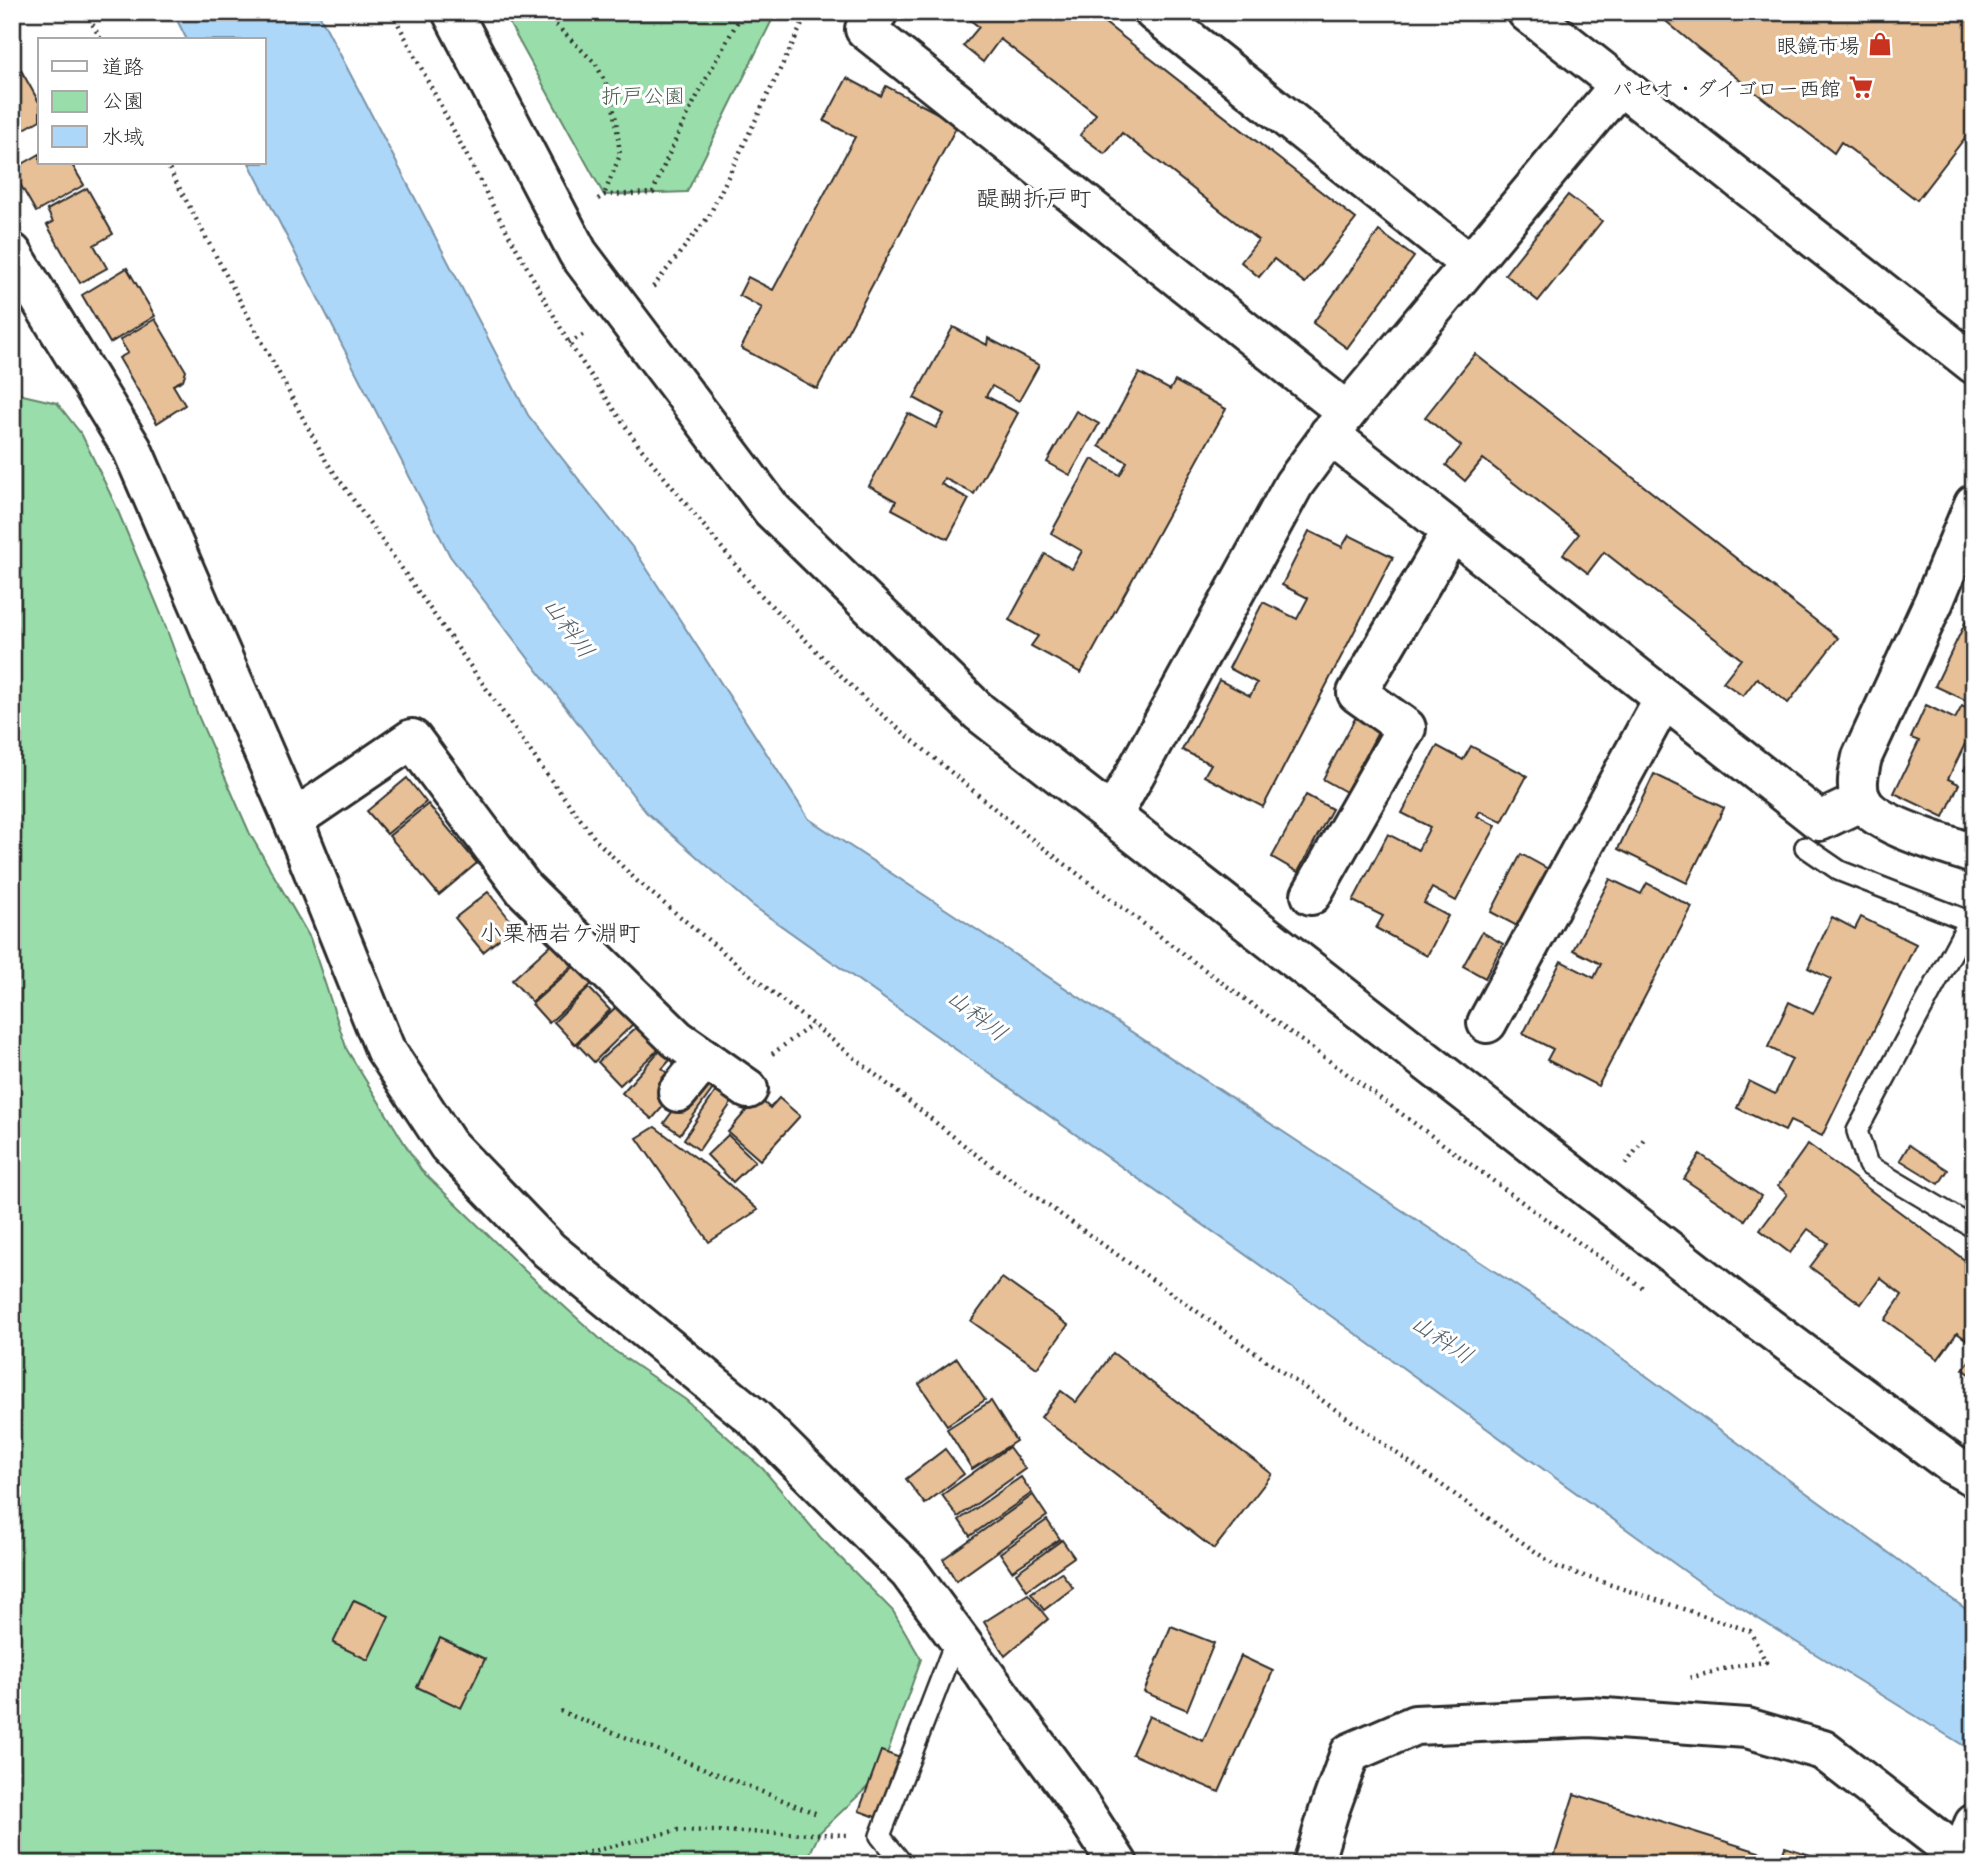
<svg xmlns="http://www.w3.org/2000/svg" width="1986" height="1876" font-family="Mali,'Klee One',sans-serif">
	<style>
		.green { fill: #99deaa; stroke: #62846a; stroke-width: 2 }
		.water { fill: #add7f8; stroke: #7992a6; stroke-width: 2 }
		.building { fill: #e7c097; stroke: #2b2b2b; stroke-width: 2 }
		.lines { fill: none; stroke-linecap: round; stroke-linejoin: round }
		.lane-casing { stroke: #2b2b2b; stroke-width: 24 }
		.street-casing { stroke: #2b2b2b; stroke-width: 44 }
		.secondary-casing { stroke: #2b2b2b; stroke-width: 44 }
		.path { stroke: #2b2b2b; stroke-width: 4.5; stroke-dasharray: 2 5; stroke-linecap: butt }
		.lane { stroke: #fff; stroke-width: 19 }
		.street { stroke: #fff; stroke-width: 38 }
		.secondary { stroke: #fff; stroke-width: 38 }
		.labels { text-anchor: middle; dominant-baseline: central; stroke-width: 6; stroke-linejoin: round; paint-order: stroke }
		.poi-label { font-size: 21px; fill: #2b2b2b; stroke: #fff; text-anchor: end }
		.park-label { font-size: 21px; fill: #4c6151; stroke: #fff }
		.neighbourhood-label { font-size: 23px; fill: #2b2b2b; stroke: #fff }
		.water-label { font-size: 23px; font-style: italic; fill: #525f68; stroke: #fff }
	</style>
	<rect width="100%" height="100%" fill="#fff"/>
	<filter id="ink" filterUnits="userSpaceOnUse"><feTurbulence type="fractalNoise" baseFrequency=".0143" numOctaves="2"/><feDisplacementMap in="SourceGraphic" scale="14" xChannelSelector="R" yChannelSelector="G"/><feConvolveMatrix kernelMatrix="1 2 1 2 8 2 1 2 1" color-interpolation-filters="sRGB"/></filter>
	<g filter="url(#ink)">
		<!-- green -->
		<g class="green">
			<polygon points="503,12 776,12 687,192 604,195"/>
			<polygon points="14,393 57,403 82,435 115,504 161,614 199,718 250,834 310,938 347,1050 421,1170 524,1270 609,1347 686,1400 763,1469 820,1537 893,1611 921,1659 879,1776 820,1832 805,1864 12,1864 12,395"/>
		</g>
		<!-- water -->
		<polygon class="water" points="173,12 318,12 528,415 636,552 809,819 1582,1329 1974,1615 1974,1752 1704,1585 1281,1280 752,905 646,812 450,556 249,163 264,163 264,40 187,40"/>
		<!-- building -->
		<g class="building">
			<polygon points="960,12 1091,12 1356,219 1305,283 1274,259 1259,277 1241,262 1258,240 1122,133 1105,154 1080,135 1096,114 1000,39 983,62 963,46 979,27"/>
			<polygon points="1655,12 1974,12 1974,126 1917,200 1841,142 1834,153 1698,48"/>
			<polygon points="12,54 40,104 40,120 12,136"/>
			<polygon points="847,78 881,96 886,86 958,124 817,389 741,348 762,308 739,295 748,277 773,290 855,137 824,121"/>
			<polygon points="40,154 40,163 71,163 84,185 36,212 12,170"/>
			<polygon points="87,188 113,234 94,245 107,268 80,283 47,225 53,222 47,210"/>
			<polygon points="1568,195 1602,221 1538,301 1505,274"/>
			<polygon points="1379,231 1414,257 1347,348 1313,323"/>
			<polygon points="127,268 155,316 110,343 82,295"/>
			<polygon points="155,319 186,371 183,380 173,385 185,405 157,423 119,358 128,353 120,340"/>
			<polygon points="953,327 987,345 988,338 1039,365 1019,401 992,386 986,396 1018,413 974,494 944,478 941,484 969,499 948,539 892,509 896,501 869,486 908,413 936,428 944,414 914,398"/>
			<polygon points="1475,354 1838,638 1788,703 1757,678 1743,696 1723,682 1741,659 1604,552 1588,573 1563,554 1579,534 1483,459 1465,481 1446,465 1461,446 1425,417"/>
			<polygon points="1139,373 1170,390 1175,381 1226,409 1081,673 1031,646 1038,636 1009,620 1045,554 1072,569 1082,551 1051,533 1092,459 1120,475 1127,462 1099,446"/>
			<polygon points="1076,411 1099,424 1070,475 1047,462"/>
			<polygon points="1309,531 1342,547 1349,535 1393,557 1263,807 1204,776 1211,764 1182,750 1219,680 1250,696 1257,683 1229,668 1263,602 1297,619 1308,598 1282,585"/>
			<polygon points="1967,619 1974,622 1974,704 1935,686"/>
			<polygon points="1926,705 1955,719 1962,706 1974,712 1974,749 1965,744 1948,779 1959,784 1944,817 1894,793 1919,741 1911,738"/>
			<polygon points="1359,711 1383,723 1346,792 1323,779"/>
			<polygon points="1437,746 1463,760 1471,746 1527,776 1502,822 1480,811 1477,816 1496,826 1456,901 1432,888 1424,903 1448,916 1427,956 1376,928 1383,916 1353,901 1388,834 1418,850 1430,827 1402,813"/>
			<polygon points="1972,755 1974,756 1974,775 1964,770"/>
			<polygon points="1654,774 1724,808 1687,883 1618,849"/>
			<polygon points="407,778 426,802 387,834 367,811"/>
			<polygon points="1306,795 1332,809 1298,872 1272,857"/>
			<polygon points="428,804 477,863 439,895 389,836"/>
			<polygon points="1521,854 1548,869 1517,926 1491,912"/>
			<polygon points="1610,879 1641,894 1647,883 1692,907 1598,1086 1547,1060 1553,1049 1523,1034 1561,961 1594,978 1601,964 1573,950"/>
			<polygon points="488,892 515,926 483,952 455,918"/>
			<polygon points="1832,917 1855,929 1861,917 1916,944 1822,1136 1790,1121 1785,1131 1737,1108 1749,1081 1775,1094 1792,1059 1768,1047 1789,1002 1813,1014 1831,979 1808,968"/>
			<polygon points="1482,932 1503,944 1485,978 1463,966"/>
			<polygon points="554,942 574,964 532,1002 512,980"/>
			<polygon points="577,964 594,982 549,1023 532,1004"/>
			<polygon points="589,988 610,1010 575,1044 554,1022"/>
			<polygon points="618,1005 635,1022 594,1062 577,1044"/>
			<polygon points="640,1024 661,1047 620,1085 598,1062"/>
			<polygon points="659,1051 670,1060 662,1069 682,1085 652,1119 622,1093"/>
			<polygon points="699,1075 715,1086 680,1134 664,1123"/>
			<polygon points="716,1091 732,1102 699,1150 684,1139"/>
			<polygon points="758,1097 770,1108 779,1098 800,1116 760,1160 728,1132"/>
			<polygon points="655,1127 715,1172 758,1210 709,1242 637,1138"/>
			<polygon points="728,1135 755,1161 733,1182 707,1155"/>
			<polygon points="1808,1144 1974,1267 1974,1345 1957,1333 1938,1359 1885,1320 1902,1295 1880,1278 1861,1304 1810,1267 1828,1243 1808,1229 1790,1253 1760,1230 1787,1194 1778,1186"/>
			<polygon points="1909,1145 1948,1170 1939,1184 1900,1160"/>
			<polygon points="1700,1154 1761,1196 1745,1220 1684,1179"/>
			<polygon points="1002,1278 1068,1325 1037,1368 971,1321"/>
			<polygon points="1113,1353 1272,1474 1214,1549 1041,1417 1061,1391 1076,1402"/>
			<polygon points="1974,1355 1974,1377 1963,1369"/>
			<polygon points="957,1358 985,1400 947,1425 919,1384"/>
			<polygon points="991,1401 1016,1441 972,1469 947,1429"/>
			<polygon points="1009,1447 1025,1469 958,1517 942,1495"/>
			<polygon points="945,1449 964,1474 925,1504 906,1479"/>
			<polygon points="1021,1477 1032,1493 970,1536 959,1520"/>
			<polygon points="1033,1495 1047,1516 956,1581 943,1559"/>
			<polygon points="1047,1520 1060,1539 1012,1571 1000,1553"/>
			<polygon points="1062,1540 1074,1557 1027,1590 1016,1573"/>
			<polygon points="1061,1572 1073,1588 1044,1610 1031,1593"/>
			<polygon points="1028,1594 1048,1619 1005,1656 984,1622"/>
			<polygon points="354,1600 389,1616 368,1660 333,1643"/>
			<polygon points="1171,1626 1214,1643 1187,1710 1144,1692"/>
			<polygon points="440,1638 485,1659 461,1708 417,1687"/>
			<polygon points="1241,1656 1273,1671 1219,1792 1132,1754 1149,1716 1203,1741"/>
			<polygon points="881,1751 903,1759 881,1819 859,1811"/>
			<polygon points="1574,1794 1781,1859 1785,1847 1839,1864 1552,1864"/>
		</g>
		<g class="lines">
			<!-- lane casing -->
			<g class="lane-casing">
				<g id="lane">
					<polyline points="1805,847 1840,871 1974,923"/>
					<polyline points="1969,921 1857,1131 1868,1165 1974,1228"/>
					<polyline points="903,1864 880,1836 957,1637"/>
				</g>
			</g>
			<!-- street casing -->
			<g class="street-casing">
				<g id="street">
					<polyline points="878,12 865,29 1347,412"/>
					<polyline points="1154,12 1470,264"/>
					<polyline points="1329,434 1820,821 1862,801"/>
					<polyline points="1112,816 1294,484 1347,412 1619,86"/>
					<polyline points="293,820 412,739 524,889 677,1039 748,1089"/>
					<polyline points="1311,895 1406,728 1357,693 1452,531"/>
					<polyline points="1487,1023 1664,698"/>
					<polyline points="678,1092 705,1059"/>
					<polyline points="1313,1864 1329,1811 1350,1753 1415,1725 1590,1717 1747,1728 1823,1750 1939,1840 1962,1864"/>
				</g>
			</g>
			<!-- secondary casing -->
			<g class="secondary-casing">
				<g id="secondary">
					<polyline points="452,12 578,253 621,310 772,510 979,712 1741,1307 1953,1465 1974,1477"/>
					<polyline points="1527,12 1974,364"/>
					<polyline points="12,253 132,449 293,820 385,1049 448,1145 549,1250 754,1418 909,1572 1072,1793 1118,1864"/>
					<path d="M1974,504L1934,601L1862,757C1859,771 1855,786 1861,800C1873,825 1948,845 1974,854"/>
					<polyline points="1959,1864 1974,1824"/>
				</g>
			</g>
			<!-- path -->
			<g class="path">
				<polyline points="86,12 101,40"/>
				<polyline points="392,12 493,206 569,343 639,446 756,590 868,703 1024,833 1190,959 1537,1213 1646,1290"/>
				<polyline points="556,25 596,64 609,90 616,120 620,155 604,195"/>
				<polyline points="166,163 326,461 545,772 596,840 637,881 753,977 974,1153 1557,1567 1750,1631 1766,1662 1735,1666 1685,1679"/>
				<path d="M598,199L604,195L653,193C677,130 710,71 743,12"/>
				<polyline points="653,287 709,216 808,12"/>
				<polyline points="569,343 586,333"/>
				<polyline points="772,1054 812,1025"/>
				<polyline points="1626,1164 1646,1136"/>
				<polyline points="560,1711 820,1815"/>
				<polyline points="541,1864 678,1830 847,1835"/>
			</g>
			<!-- lane -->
			<use href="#lane" class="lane"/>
			<!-- street -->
			<use href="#street" class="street"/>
			<!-- secondary -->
			<use href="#secondary" class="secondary"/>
		</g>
	</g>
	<!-- icons -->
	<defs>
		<g id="shop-bare" transform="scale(1.89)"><path d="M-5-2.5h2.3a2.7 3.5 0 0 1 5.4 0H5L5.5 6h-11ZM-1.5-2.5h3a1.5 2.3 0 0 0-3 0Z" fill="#c8321e" stroke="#fff" stroke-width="2.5" paint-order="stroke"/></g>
		<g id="supermarket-bare" transform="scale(1.89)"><path d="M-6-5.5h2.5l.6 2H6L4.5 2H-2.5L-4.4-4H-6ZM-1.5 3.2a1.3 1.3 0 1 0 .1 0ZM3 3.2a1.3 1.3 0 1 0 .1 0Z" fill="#c8321e" stroke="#fff" stroke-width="2.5" paint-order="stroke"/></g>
	</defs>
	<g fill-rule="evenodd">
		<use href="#shop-bare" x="1880" y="44"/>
		<use href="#supermarket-bare" x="1861" y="87"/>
	</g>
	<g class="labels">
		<!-- poi labels -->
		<g class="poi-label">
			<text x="1860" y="44">眼鏡市場</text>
			<text x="1841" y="87">パセオ・ダイゴロー西館</text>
		</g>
		<!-- park labels -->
		<g class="park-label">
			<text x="643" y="94">折戸公園</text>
		</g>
		<!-- neighbourhood labels -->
		<g class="neighbourhood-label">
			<text x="1034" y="197">醍醐折戸町</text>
			<text x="560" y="932">小栗栖岩ケ淵町</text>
		</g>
		<!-- water labels -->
		<g class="water-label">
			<text transform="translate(570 627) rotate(54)">山科川</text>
			<text transform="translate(978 1014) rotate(38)">山科川</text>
			<text transform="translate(1443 1338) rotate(34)">山科川</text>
		</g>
	</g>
	<!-- margin -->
	<rect width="1986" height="1876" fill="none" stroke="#fff" stroke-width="42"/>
	<rect x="21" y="21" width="1944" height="1834" fill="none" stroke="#2b2b2b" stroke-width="2.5" filter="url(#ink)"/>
	<!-- legend -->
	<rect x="38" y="38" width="228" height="126" fill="#ffffff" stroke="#aaaaaa" stroke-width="2"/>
	<rect x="52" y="61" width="35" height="10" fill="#ffffff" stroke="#aaaaaa" stroke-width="2"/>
	<text x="102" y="74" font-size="21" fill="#2b2b2b">道路</text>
	<rect x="52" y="91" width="35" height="21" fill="#99deaa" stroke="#aaaaaa" stroke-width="2"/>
	<text x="102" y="108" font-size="21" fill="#2b2b2b">公園</text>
	<rect x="52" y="126" width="35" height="21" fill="#add7f8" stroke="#aaaaaa" stroke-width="2"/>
	<text x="102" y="144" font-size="21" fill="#2b2b2b">水域</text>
</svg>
